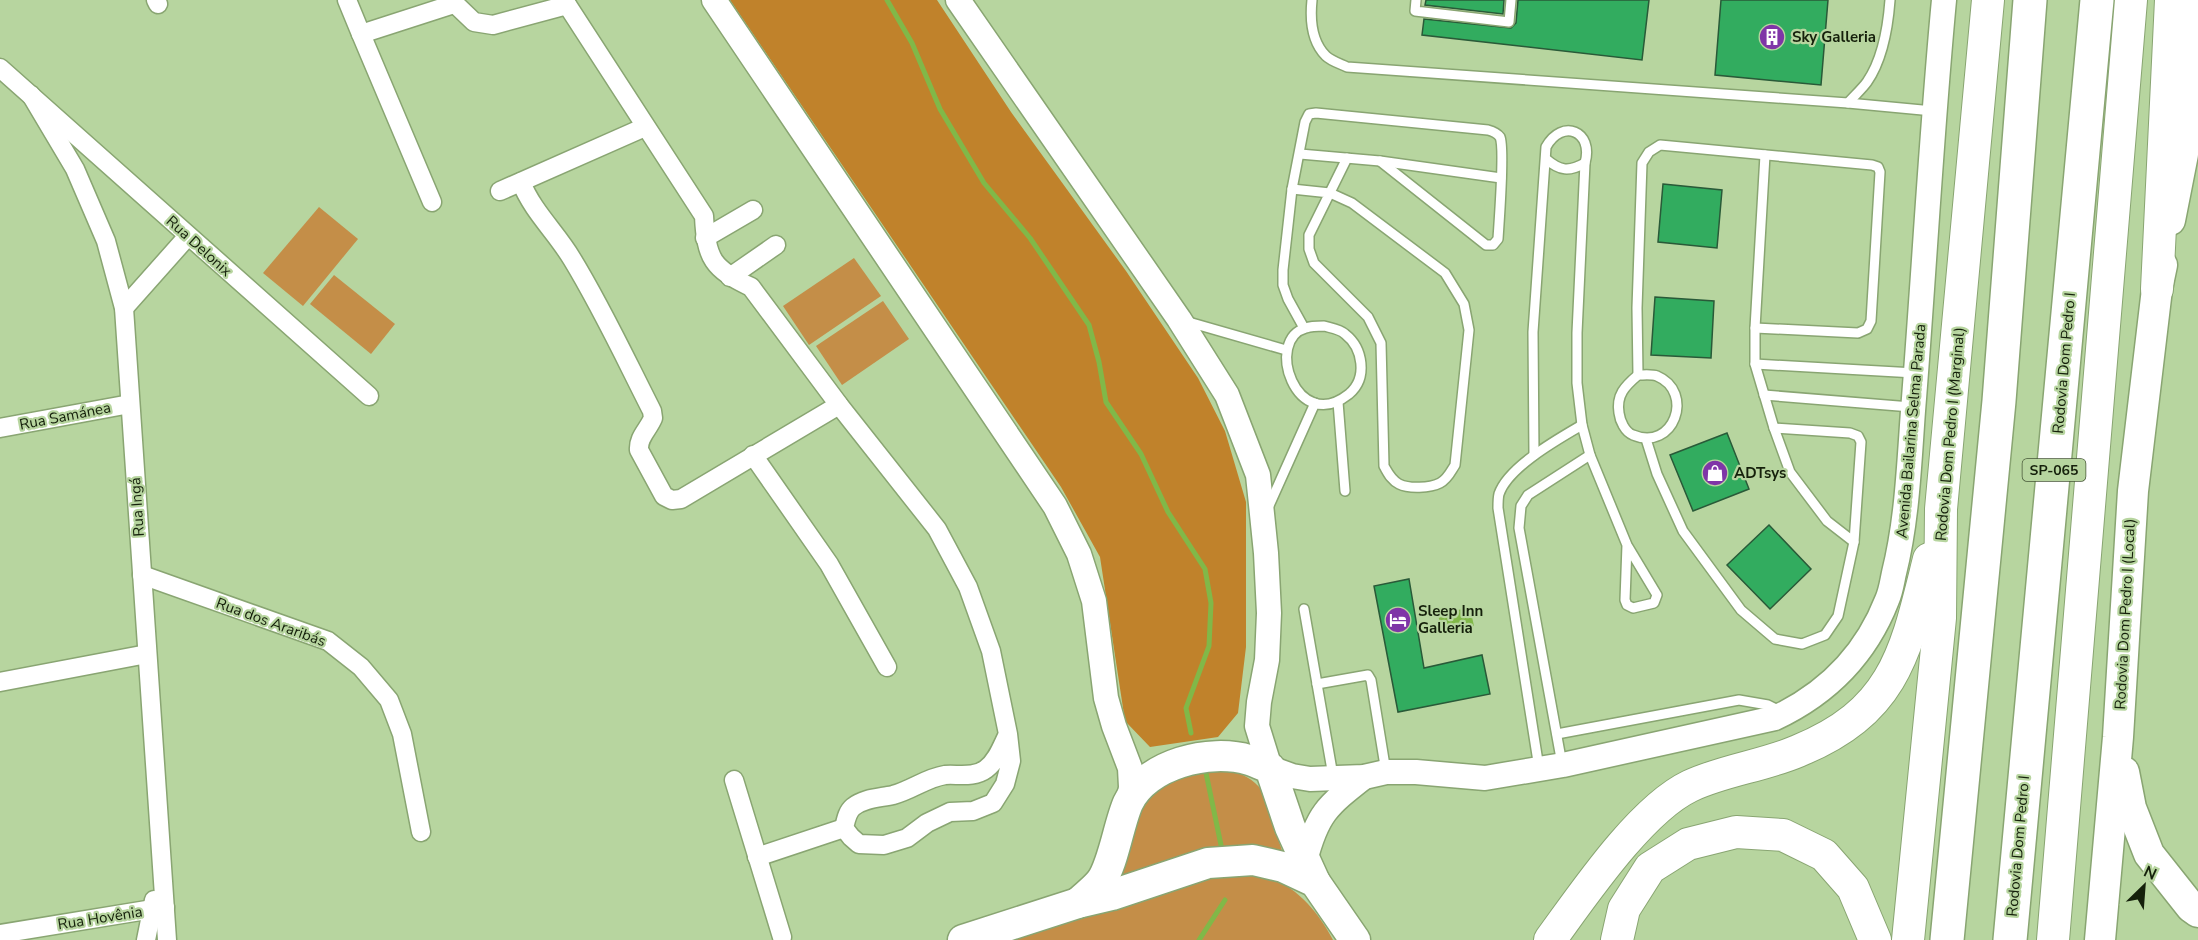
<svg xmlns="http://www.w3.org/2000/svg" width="2198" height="940" font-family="'Nunito Sans',sans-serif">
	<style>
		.green { fill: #c48e48 }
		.forest { fill: #c0822b }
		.water { fill: #81b848 }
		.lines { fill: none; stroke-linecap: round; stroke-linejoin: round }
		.stream { stroke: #81b848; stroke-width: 5 }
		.building { fill: #32ac5f; stroke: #295a38; stroke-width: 1.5 }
		.service-casing { stroke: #89a572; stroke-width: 12 }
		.minor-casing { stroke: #89a572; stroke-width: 21 }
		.tertiary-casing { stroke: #89a572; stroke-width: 27 }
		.primary-casing { stroke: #89a572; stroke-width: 33 }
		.trunk-casing { stroke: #89a572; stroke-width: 34 }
		.motorway-casing { stroke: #89a572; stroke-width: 36 }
		.service { stroke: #fff; stroke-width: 9 }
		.minor { stroke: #fff; stroke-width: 18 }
		.tertiary { stroke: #fff; stroke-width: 24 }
		.primary { stroke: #fff; stroke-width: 30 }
		.trunk { stroke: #fff; stroke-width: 32 }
		.motorway { stroke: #fff; stroke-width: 33 }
		.labels { text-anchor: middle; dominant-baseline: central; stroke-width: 4.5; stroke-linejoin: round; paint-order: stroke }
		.shield { fill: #b7d59f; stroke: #465637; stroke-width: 1.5 }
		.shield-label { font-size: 14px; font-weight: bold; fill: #15200b }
		.poi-label { font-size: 15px; font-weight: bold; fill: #15200b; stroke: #b7d59f; text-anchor: start }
		.street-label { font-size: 15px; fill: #15200b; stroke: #b7d59f }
	</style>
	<rect width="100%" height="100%" fill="#b7d59f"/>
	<!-- green -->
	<g class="green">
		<polygon points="319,207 358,239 303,306 263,273"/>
		<polygon points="854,258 881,296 809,345 783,306"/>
		<polygon points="334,275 395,324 371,354 310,304"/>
		<polygon points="883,301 909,339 842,385 816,346"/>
		<path d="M1190,769C1221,770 1242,766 1263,791L1285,860L1104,890L1125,834L1151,793Z"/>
		<path d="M1226,870C1240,873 1257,873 1271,879C1299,888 1320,915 1333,940H1009Z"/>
	</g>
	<!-- forest -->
	<polygon class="forest" points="730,0 937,0 1011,112 1126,271 1198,378 1225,431 1246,502 1246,647 1238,713 1218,737 1150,747 1125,721 1100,557 1061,487"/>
	<!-- water -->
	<polygon class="water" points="1470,608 1474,626 1441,632 1438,613"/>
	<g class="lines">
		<!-- stream -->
		<g class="stream">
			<polyline points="887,0 912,43 940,109 984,183 1030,238 1089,325 1099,362 1106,402 1141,454 1168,512 1205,569 1211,603 1209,646 1186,708 1191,733"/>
			<polyline points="1206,773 1221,845"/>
			<polyline points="1199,940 1225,900"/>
		</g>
	</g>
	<!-- building -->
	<g class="building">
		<polygon points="1426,0 1504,0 1503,14 1425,5"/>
		<polygon points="1518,0 1649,0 1642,60 1422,35 1424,19 1511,28 1516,23"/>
		<polygon points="1721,0 1828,0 1821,85 1715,75"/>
		<polygon points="1663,184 1722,190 1717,248 1658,242"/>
		<polygon points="1655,297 1714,301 1711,358 1651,355"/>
		<polygon points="1727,433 1749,489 1693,511 1670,455"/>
		<polygon points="1769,525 1811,569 1770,609 1727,565"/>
		<polygon points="1409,579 1424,668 1482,655 1490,694 1398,712 1374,586"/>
	</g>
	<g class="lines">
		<!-- service casing -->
		<g class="service-casing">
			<g id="service">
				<path d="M1312,0C1310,19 1311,41 1326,56C1331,61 1341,64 1347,67L1848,103L1933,111"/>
				<polyline points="1416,0 1415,11 1509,22 1511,0"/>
				<path d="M1848,103C1854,96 1862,89 1867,82C1883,59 1888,27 1890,0"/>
				<polyline points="1300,154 1380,161 1501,178"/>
				<polyline points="1765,155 1755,328 1755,364 1774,428 1790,472 1827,521 1854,542"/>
				<path d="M1546,159C1560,171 1569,172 1585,163"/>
				<path d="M1292,189L1330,193L1352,203L1445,273L1464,304L1469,330L1455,465C1451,471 1448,479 1440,483C1430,488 1409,489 1399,484C1391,480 1388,473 1384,466L1381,343L1368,317L1314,263L1309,249V235L1347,158"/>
				<polyline points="1185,321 1286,350"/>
				<path d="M1324,326C1331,328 1340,329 1345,334C1363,348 1368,378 1349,394C1296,436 1264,339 1306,328C1311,326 1318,326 1324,326Z"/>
				<path d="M1304,328L1288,299L1283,285V270L1292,189L1305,122L1309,114L1316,113L1488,130C1492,131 1497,133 1500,137C1505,148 1499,222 1498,239L1493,245H1486L1380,161"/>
				<polyline points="1755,364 1915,373"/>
				<polyline points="1638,375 1637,308 1642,163 1649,152 1660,145 1872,165 1878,167 1880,172 1871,321 1867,329 1858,333 1755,328"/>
				<path d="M1638,375C1644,375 1652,374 1657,376C1695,392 1674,452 1633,435C1625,432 1620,421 1619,413C1616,395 1625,386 1638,375Z"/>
				<polyline points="1764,395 1911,407"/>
				<polyline points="1338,402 1345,491"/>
				<polyline points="1646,439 1657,474 1683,531 1741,610 1775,639 1802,644 1825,635 1838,616 1854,542 1861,442 1858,436 1850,433 1774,428"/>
				<path d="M1534,455L1533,332L1546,147C1562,118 1594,131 1585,163L1577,333V383L1582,425L1590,455L1627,545L1657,595L1654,603L1633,608L1627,605L1625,600L1627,545"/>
				<polyline points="1268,508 1315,403"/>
				<polyline points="1304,609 1333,776"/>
				<polyline points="1317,684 1368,675 1371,680 1386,772"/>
				<polyline points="1557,734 1739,700 1768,705 1780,711"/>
				<polyline points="1562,764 1519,528 1521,506 1528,495 1590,455"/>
				<path d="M1539,768L1498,508C1498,504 1498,498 1499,494C1508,467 1558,439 1582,425"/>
			</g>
		</g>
		<!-- minor casing -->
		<g class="minor-casing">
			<g id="minor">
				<polyline points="156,0 158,4"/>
				<polyline points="347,0 361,34"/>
				<polyline points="451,0 474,22 493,25 567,5"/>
				<path d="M564,0L704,216C706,259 713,269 751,287L839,405L937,529L968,587L991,651L1008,734L1011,761L1005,784L993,803L973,811L950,812L927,823L907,838L884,845L859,844L851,837L844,828C846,820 847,812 853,807C864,798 880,798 893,795C912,790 926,778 945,775C958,774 974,778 986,769C997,761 1002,746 1008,734"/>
				<polyline points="0,68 369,396"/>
				<polyline points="31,95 75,169 106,241 124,308 167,940"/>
				<path d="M521,182C533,212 556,232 572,259C602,308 626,360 652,411L653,418C648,430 638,437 639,450L664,496L672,500L681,499L839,405"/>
				<polyline points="500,191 645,127"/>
				<polyline points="432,202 361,34 454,4"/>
				<polyline points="705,238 753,210"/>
				<polyline points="730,277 776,245"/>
				<polyline points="124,308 188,236"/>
				<polyline points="0,428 130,404"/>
				<polyline points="753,455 829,564 887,667"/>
				<polyline points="142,575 328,641 361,667 389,700 402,734 421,832"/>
				<polyline points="0,682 147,654"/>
				<polyline points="734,780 782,937"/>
				<polyline points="757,857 844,828"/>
				<polyline points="0,934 165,907"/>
				<polyline points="146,940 154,900"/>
			</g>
		</g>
		<!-- tertiary casing -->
		<g class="tertiary-casing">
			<g id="tertiary">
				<polyline points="714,0 1055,506 1079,554 1094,601 1106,698 1114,726 1130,768 1131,787 1129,802"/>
				<path d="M958,0L1179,319L1227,395L1258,475L1266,553L1269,613L1267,660L1259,702L1257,726L1270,768L1292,776L1310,779L1364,777L1386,772H1416L1485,778L1563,765L1775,718C1828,693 1866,654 1887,600C1891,591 1892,582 1894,573C1907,521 1909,466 1913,411C1924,274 1931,137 1944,0"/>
				<path d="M1305,861C1317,814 1327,806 1364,777"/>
			</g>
		</g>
		<!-- primary casing -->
		<g class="primary-casing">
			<g id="primary">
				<polyline points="2170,220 2183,154 2194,0"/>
				<polyline points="2124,772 2131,808 2149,854 2191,907 2198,912"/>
				<path d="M1078,903C1085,896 1095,889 1101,881C1113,865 1119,823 1128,803C1146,764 1210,748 1249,760C1256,762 1263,766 1270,768L1290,827L1315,882"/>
				<polyline points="963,940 1078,903 1112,895 1208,863 1253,860 1283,867 1315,882 1355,940"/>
				<polyline points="2100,940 2118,737 2133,491 2157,289 2162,265"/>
			</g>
		</g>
		<!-- trunk casing -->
		<g class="trunk-casing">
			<g id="trunk">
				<polyline points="2157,289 2171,0"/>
				<path d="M1550,940C1583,895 1640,810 1690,786C1724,770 1763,766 1798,751C1896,711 1906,651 1929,559"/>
				<polyline points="1617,940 1624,909 1650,868 1688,844 1736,832 1783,835 1824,855 1853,888 1875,940"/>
				<polyline points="1908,940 1940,618 1941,509 1988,0"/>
				<polyline points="2053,940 2131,0"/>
			</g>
		</g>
		<!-- motorway casing -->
		<g class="motorway-casing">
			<g id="motorway">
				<polyline points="1947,940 1999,401 2030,0"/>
				<polyline points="2010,940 2097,0"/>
			</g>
		</g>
		<!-- service -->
		<use href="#service" class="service"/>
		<!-- minor -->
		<use href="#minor" class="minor"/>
		<!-- tertiary -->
		<use href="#tertiary" class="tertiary"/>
		<!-- primary -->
		<use href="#primary" class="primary"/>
		<!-- trunk -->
		<use href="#trunk" class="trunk"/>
		<!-- motorway -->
		<use href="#motorway" class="motorway"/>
	</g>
	<!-- icons -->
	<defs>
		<g id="building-disc" transform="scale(1.35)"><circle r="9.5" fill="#7f35a7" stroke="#b7d59f"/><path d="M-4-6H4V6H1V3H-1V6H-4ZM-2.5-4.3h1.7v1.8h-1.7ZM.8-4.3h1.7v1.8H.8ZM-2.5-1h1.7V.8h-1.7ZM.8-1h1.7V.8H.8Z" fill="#fff"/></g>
		<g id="shop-disc" transform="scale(1.35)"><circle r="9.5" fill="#7f35a7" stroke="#b7d59f"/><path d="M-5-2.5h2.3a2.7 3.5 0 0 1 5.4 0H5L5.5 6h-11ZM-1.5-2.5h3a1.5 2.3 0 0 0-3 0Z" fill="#fff"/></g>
		<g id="hotel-disc" transform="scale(1.35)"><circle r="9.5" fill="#7f35a7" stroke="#b7d59f"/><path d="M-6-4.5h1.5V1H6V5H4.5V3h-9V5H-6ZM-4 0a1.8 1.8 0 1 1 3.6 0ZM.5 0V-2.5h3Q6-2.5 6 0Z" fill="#fff"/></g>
	</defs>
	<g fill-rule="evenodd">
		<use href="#building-disc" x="1772" y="37"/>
		<use href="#shop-disc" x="1715" y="473"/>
		<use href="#hotel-disc" x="1398" y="620"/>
	</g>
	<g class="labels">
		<!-- shield labels -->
		<rect class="shield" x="2022.5" y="459" width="63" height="22" rx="4.5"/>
		<g class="shield-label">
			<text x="2054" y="470">SP-065</text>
		</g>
		<!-- poi labels -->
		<g class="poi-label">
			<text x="1792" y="37">Sky Galleria</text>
			<text x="1734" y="473">ADTsys</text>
			<text x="1418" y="611">Sleep Inn<tspan x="1418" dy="17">Galleria</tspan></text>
		</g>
		<!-- street labels -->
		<g class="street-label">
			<text transform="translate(199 246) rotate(42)">Rua Delonix</text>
			<text transform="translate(2064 363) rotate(-85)">Rodovia Dom Pedro I</text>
			<text transform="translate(65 416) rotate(-11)">Rua Samánea</text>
			<text transform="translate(1911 431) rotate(-85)">Avenida Bailarina Selma Parada</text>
			<text transform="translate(1950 434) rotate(-85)">Rodovia Dom Pedro I (Marginal)</text>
			<text transform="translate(137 507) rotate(-94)">Rua Ingá</text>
			<text transform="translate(2125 614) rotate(-87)">Rodovia Dom Pedro I (Local)</text>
			<text transform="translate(271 622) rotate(20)">Rua dos Araribás</text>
			<text transform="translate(2018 846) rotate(-85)">Rodovia Dom Pedro I</text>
			<text transform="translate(100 918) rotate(-9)">Rua Hovênia</text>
		</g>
	</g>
	<!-- north arrow -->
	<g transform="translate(2144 886) rotate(25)" stroke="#b7d59f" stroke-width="4.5" paint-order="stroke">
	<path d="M0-4.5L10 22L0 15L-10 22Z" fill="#15200b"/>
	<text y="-9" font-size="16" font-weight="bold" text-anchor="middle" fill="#15200b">N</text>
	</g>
</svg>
